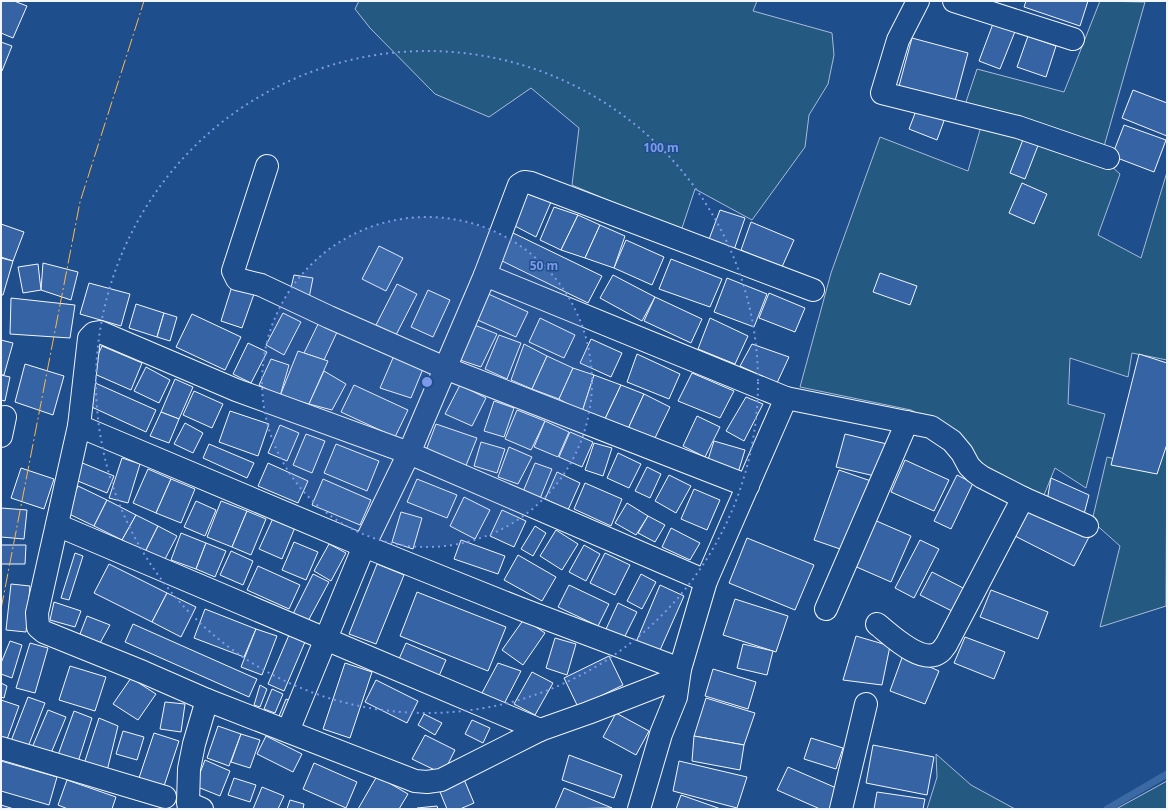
<svg xmlns="http://www.w3.org/2000/svg" width="1168" height="810" font-family="'Noto Sans',sans-serif">
	<style>
		.green { fill: #245a82; stroke: #a8bbd7 }
		.lines { fill: none; stroke-linecap: round; stroke-linejoin: round }
		.stream { stroke: #3b69a3; stroke-width: 7 }
		.building { fill: #3563a3; stroke: #f2f6ff }
		.minor-casing { stroke: #f2f6ff; stroke-width: 24 }
		.minor { stroke: #1f4e8c; stroke-width: 22 }
		.power { stroke: #ffb74d; stroke-width: 1; stroke-dasharray: 14 3 2 3; stroke-linecap: butt }
		.ring { fill: none; stroke: #7d9aea; stroke-width: 2; stroke-dasharray: 2 4 }
		.centre { fill: #7d9aea; stroke: #1f4e8c; stroke-width: 2 }
		.ring-label { font-size: 12px; text-anchor: middle; font-weight: bold; fill: #7d9aea; stroke: #1f4e8c; stroke-width: 3; stroke-linejoin: round; paint-order: stroke }
	</style>
	<rect width="100%" height="100%" fill="#1f4e8c"/>
	<!-- green -->
	<g class="green">
		<polygon points="359,1 757,1 753,11 832,33 834,55 828,84 809,115 805,147 752,220 695,189 681,231 572,185 579,128 531,88 489,117 435,94 370,28 355,9"/>
		<polygon points="1100,1 1145,2 1101,157 1120,174 1098,235 1141,258 1167,172 1167,360 1132,353 1128,377 1070,358 1068,404 1105,414 1086,488 1055,468 1044,495 991,473 954,433 911,410 800,387 831,273 880,137 968,171 985,113 966,102 977,69 1064,92"/>
		<polygon points="1167,426 1166,606 1100,627 1120,546 1092,521 1107,457 1155,469"/>
		<polygon points="936,754 971,785 1015,809 927,809 937,777"/>
		<polygon points="1167,781 1167,809 1116,809"/>
	</g>
	<g class="lines">
		<!-- stream -->
		<polyline class="stream" points="1107,809 1167,774"/>
	</g>
	<!-- building -->
	<g class="building">
		<polygon points="1,1 14,1 27,6 13,38 1,33"/>
		<polygon points="1026,1 1088,1 1080,26 1024,7"/>
		<polygon points="994,21 1016,29 1000,69 979,61"/>
		<polygon points="1028,36 1056,46 1046,77 1017,67"/>
		<polygon points="912,38 968,53 955,101 899,86"/>
		<polygon points="1,42 12,46 2,71 1,70"/>
		<polygon points="1133,90 1167,103 1167,136 1122,118"/>
		<polygon points="917,108 945,118 937,140 909,129"/>
		<polygon points="1124,125 1166,140 1154,172 1112,156"/>
		<polygon points="1024,137 1039,143 1025,179 1010,173"/>
		<polygon points="1022,183 1047,194 1034,224 1009,213"/>
		<polygon points="525,193 551,202 536,237 513,225"/>
		<polygon points="554,207 578,215 561,250 540,240"/>
		<polygon points="720,210 745,218 734,250 708,242"/>
		<polygon points="578,215 600,225 585,258 561,250"/>
		<polygon points="751,222 794,240 782,267 741,250"/>
		<polygon points="1,224 24,232 13,261 1,257"/>
		<polygon points="600,225 625,236 614,268 585,258"/>
		<polygon points="509,231 602,276 588,303 496,258"/>
		<polygon points="626,240 664,257 652,285 614,268"/>
		<polygon points="379,246 403,258 386,291 362,279"/>
		<polygon points="1,258 13,261 3,295 1,295"/>
		<polygon points="671,259 722,279 710,307 659,289"/>
		<polygon points="43,263 78,272 71,300 41,290"/>
		<polygon points="38,264 41,290 23,293 18,267"/>
		<polygon points="880,273 917,286 910,305 873,292"/>
		<polygon points="294,275 313,278 309,298 290,292"/>
		<polygon points="613,275 655,297 642,321 600,298"/>
		<polygon points="727,278 767,294 754,327 714,312"/>
		<polygon points="89,283 130,294 121,326 80,314"/>
		<polygon points="233,283 254,294 242,328 221,321"/>
		<polygon points="397,284 417,294 396,335 376,325"/>
		<polygon points="428,290 450,300 433,337 411,327"/>
		<polygon points="484,292 528,312 516,337 473,318"/>
		<polygon points="769,293 805,308 795,332 759,318"/>
		<polygon points="655,297 702,319 691,343 644,321"/>
		<polygon points="11,298 75,305 70,338 10,334"/>
		<polygon points="136,304 164,313 157,337 129,328"/>
		<polygon points="164,313 177,317 170,341 157,337"/>
		<polygon points="283,313 301,322 284,355 266,345"/>
		<polygon points="192,314 241,337 225,370 176,347"/>
		<polygon points="540,318 575,335 564,358 529,342"/>
		<polygon points="710,318 748,336 735,364 698,349"/>
		<polygon points="320,320 338,330 324,360 304,353"/>
		<polygon points="472,324 497,334 481,367 460,360"/>
		<polygon points="499,335 521,343 507,379 485,369"/>
		<polygon points="591,339 622,353 611,377 580,363"/>
		<polygon points="1,340 13,343 4,375 1,375"/>
		<polygon points="248,343 267,352 251,383 233,374"/>
		<polygon points="524,344 547,356 532,389 511,380"/>
		<polygon points="752,344 789,357 777,383 740,366"/>
		<polygon points="102,346 142,363 131,390 90,372"/>
		<polygon points="298,351 328,361 309,404 280,396"/>
		<polygon points="396,351 425,364 411,398 380,388"/>
		<polygon points="637,354 680,374 669,399 627,382"/>
		<polygon points="1139,354 1167,363 1167,444 1157,474 1111,465"/>
		<polygon points="547,356 573,368 559,399 532,389"/>
		<polygon points="271,359 289,365 280,396 259,385"/>
		<polygon points="25,364 64,376 53,415 15,402"/>
		<polygon points="146,367 170,380 159,403 134,391"/>
		<polygon points="573,368 594,375 582,412 559,399"/>
		<polygon points="324,371 346,384 332,410 309,404"/>
		<polygon points="692,373 734,391 720,418 678,401"/>
		<polygon points="1,375 10,377 5,401 1,400"/>
		<polygon points="594,375 621,385 604,421 582,412"/>
		<polygon points="175,379 193,387 179,419 161,412"/>
		<polygon points="93,382 156,410 146,432 83,403"/>
		<polygon points="354,385 408,410 395,437 341,412"/>
		<polygon points="460,385 486,398 472,426 445,414"/>
		<polygon points="621,385 644,394 627,431 604,421"/>
		<polygon points="194,391 223,404 212,428 183,415"/>
		<polygon points="644,394 670,407 654,440 627,431"/>
		<polygon points="746,397 763,404 744,441 726,431"/>
		<polygon points="494,401 514,408 504,437 484,431"/>
		<polygon points="517,410 545,421 531,450 505,439"/>
		<polygon points="230,411 269,424 258,456 219,442"/>
		<polygon points="161,412 179,419 169,443 150,436"/>
		<polygon points="697,416 720,427 705,457 683,446"/>
		<polygon points="545,421 569,432 558,457 534,447"/>
		<polygon points="185,423 203,433 193,453 174,444"/>
		<polygon points="436,424 477,438 465,468 425,453"/>
		<polygon points="280,425 299,433 287,461 268,453"/>
		<polygon points="570,432 593,442 582,467 559,457"/>
		<polygon points="306,434 325,441 312,473 293,465"/>
		<polygon points="845,434 887,444 879,477 836,467"/>
		<polygon points="714,441 745,450 737,476 706,466"/>
		<polygon points="481,442 505,449 497,473 474,466"/>
		<polygon points="594,443 612,448 603,476 585,470"/>
		<polygon points="209,444 254,463 247,478 203,458"/>
		<polygon points="336,444 379,461 367,491 324,473"/>
		<polygon points="509,447 532,457 518,484 498,477"/>
		<polygon points="618,453 641,464 629,488 607,478"/>
		<polygon points="122,458 140,464 128,503 109,498"/>
		<polygon points="905,460 949,480 934,511 891,492"/>
		<polygon points="80,462 114,476 107,493 73,479"/>
		<polygon points="268,463 308,481 298,503 258,486"/>
		<polygon points="535,463 552,469 539,501 522,494"/>
		<polygon points="647,467 661,474 650,498 635,491"/>
		<polygon points="21,468 54,479 44,509 11,498"/>
		<polygon points="148,469 171,479 156,513 133,503"/>
		<polygon points="839,470 871,481 846,551 814,540"/>
		<polygon points="557,472 580,483 568,510 545,499"/>
		<polygon points="669,475 691,486 676,513 655,501"/>
		<polygon points="957,475 973,483 951,529 934,521"/>
		<polygon points="1051,478 1089,495 1083,518 1047,501"/>
		<polygon points="171,479 195,489 181,523 156,513"/>
		<polygon points="323,479 371,500 360,525 312,505"/>
		<polygon points="417,479 457,495 447,518 407,502"/>
		<polygon points="585,483 622,499 611,526 574,509"/>
		<polygon points="78,486 107,500 94,526 65,512"/>
		<polygon points="694,489 720,500 707,530 681,519"/>
		<polygon points="464,497 490,510 475,539 450,526"/>
		<polygon points="107,500 136,515 122,540 94,526"/>
		<polygon points="196,501 216,510 205,536 184,527"/>
		<polygon points="221,501 247,511 232,547 207,537"/>
		<polygon points="627,503 648,516 636,535 615,523"/>
		<polygon points="1028,506 1089,537 1074,566 1013,535"/>
		<polygon points="1,508 27,510 24,539 1,537"/>
		<polygon points="502,510 526,521 514,547 490,536"/>
		<polygon points="247,511 266,519 251,555 232,547"/>
		<polygon points="401,512 422,518 413,549 392,542"/>
		<polygon points="136,515 158,526 145,552 122,540"/>
		<polygon points="274,516 296,525 282,559 259,549"/>
		<polygon points="648,516 665,525 655,542 638,533"/>
		<polygon points="872,519 911,536 891,582 852,565"/>
		<polygon points="158,526 177,536 164,561 145,552"/>
		<polygon points="535,526 546,533 533,556 521,549"/>
		<polygon points="671,528 700,543 690,560 662,547"/>
		<polygon points="556,530 578,544 562,570 540,556"/>
		<polygon points="181,533 206,543 196,569 171,560"/>
		<polygon points="747,538 814,565 795,610 729,583"/>
		<polygon points="461,540 505,556 498,574 454,559"/>
		<polygon points="920,540 939,549 914,598 895,588"/>
		<polygon points="294,542 318,552 306,580 282,570"/>
		<polygon points="206,543 226,551 215,577 196,569"/>
		<polygon points="329,544 346,553 331,581 314,571"/>
		<polygon points="1,545 26,545 25,564 1,564"/>
		<polygon points="584,545 600,554 586,581 569,572"/>
		<polygon points="231,551 253,561 243,585 220,575"/>
		<polygon points="75,553 83,556 69,600 61,598"/>
		<polygon points="605,553 630,565 615,595 590,583"/>
		<polygon points="518,555 556,577 542,601 504,580"/>
		<polygon points="109,564 167,593 152,622 94,593"/>
		<polygon points="377,564 404,575 376,644 349,634"/>
		<polygon points="258,566 300,585 289,609 247,590"/>
		<polygon points="932,572 969,591 958,614 920,595"/>
		<polygon points="313,574 329,582 307,623 292,616"/>
		<polygon points="641,574 656,582 642,609 627,601"/>
		<polygon points="11,584 30,586 26,632 6,630"/>
		<polygon points="569,585 609,604 598,626 558,607"/>
		<polygon points="660,585 684,596 657,657 634,647"/>
		<polygon points="991,590 1048,612 1038,639 980,617"/>
		<polygon points="417,592 506,627 488,671 400,636"/>
		<polygon points="167,593 196,607 181,637 152,622"/>
		<polygon points="735,599 788,616 776,652 723,635"/>
		<polygon points="54,602 81,611 75,627 50,620"/>
		<polygon points="618,603 637,612 624,638 606,629"/>
		<polygon points="205,609 256,629 244,657 194,638"/>
		<polygon points="87,616 110,625 100,643 80,634"/>
		<polygon points="524,619 545,633 523,665 502,650"/>
		<polygon points="133,624 257,679 249,697 125,642"/>
		<polygon points="256,629 277,636 262,675 241,667"/>
		<polygon points="289,635 305,642 284,691 268,684"/>
		<polygon points="856,636 890,646 882,685 843,680"/>
		<polygon points="965,637 1005,652 994,679 954,663"/>
		<polygon points="555,638 576,644 567,675 546,668"/>
		<polygon points="10,641 22,645 12,678 1,674 1,663"/>
		<polygon points="30,643 48,648 35,693 16,688"/>
		<polygon points="406,643 446,660 439,676 399,659"/>
		<polygon points="743,644 773,651 767,675 737,668"/>
		<polygon points="903,655 939,671 925,704 890,691"/>
		<polygon points="609,656 623,685 578,707 564,678"/>
		<polygon points="345,663 372,672 350,738 323,729"/>
		<polygon points="498,663 521,671 504,704 482,693"/>
		<polygon points="70,666 106,677 95,711 59,700"/>
		<polygon points="713,669 756,682 748,709 705,696"/>
		<polygon points="532,672 553,683 535,715 514,704"/>
		<polygon points="131,678 156,694 138,720 113,704"/>
		<polygon points="376,680 418,701 407,723 365,702"/>
		<polygon points="1,683 7,686 4,698 1,697"/>
		<polygon points="260,685 267,689 260,707 254,705"/>
		<polygon points="272,689 283,694 275,713 264,709"/>
		<polygon points="28,697 45,703 28,747 11,741"/>
		<polygon points="706,698 755,713 744,745 694,736"/>
		<polygon points="286,699 294,702 289,719 279,716"/>
		<polygon points="1,700 19,706 5,745 1,744"/>
		<polygon points="165,702 185,704 181,732 160,729"/>
		<polygon points="48,710 66,717 49,758 31,750"/>
		<polygon points="74,711 92,718 78,762 58,755"/>
		<polygon points="616,713 649,731 636,755 603,737"/>
		<polygon points="424,714 442,723 435,735 418,725"/>
		<polygon points="99,718 118,726 106,775 83,767"/>
		<polygon points="472,720 490,728 483,743 465,734"/>
		<polygon points="218,726 241,734 229,766 207,758"/>
		<polygon points="123,731 144,737 137,760 116,754"/>
		<polygon points="154,733 179,741 163,789 138,781"/>
		<polygon points="241,734 260,740 250,768 231,762"/>
		<polygon points="425,735 455,750 443,774 412,759"/>
		<polygon points="266,736 302,754 293,772 257,754"/>
		<polygon points="694,736 744,745 740,770 692,761"/>
		<polygon points="811,738 843,748 836,769 804,759"/>
		<polygon points="873,745 934,757 927,795 866,783"/>
		<polygon points="569,755 622,775 614,798 562,780"/>
		<polygon points="205,760 230,771 220,796 195,786"/>
		<polygon points="1,761 57,777 49,805 1,791"/>
		<polygon points="679,761 747,777 737,808 673,791"/>
		<polygon points="314,763 357,782 346,808 303,789"/>
		<polygon points="788,767 841,790 832,809 820,809 777,790"/>
		<polygon points="377,776 408,794 399,809 358,809"/>
		<polygon points="463,777 474,803 460,809 447,809 438,787"/>
		<polygon points="234,778 256,785 250,802 228,795"/>
		<polygon points="67,780 116,797 112,809 68,809 58,805"/>
		<polygon points="262,787 284,796 278,809 253,809"/>
		<polygon points="564,788 612,808 555,809"/>
		<polygon points="877,792 925,799 923,809 874,809"/>
		<polygon points="681,795 721,809 676,809"/>
		<polygon points="290,800 304,804 303,809 287,809"/>
		<polygon points="1,805 14,809 1,809"/>
		<polygon points="437,806 438,809 417,809 417,808"/>
	</g>
	<g class="lines">
		<!-- minor casing -->
		<g class="minor-casing">
			<g id="minor">
				<polyline points="918,1 898,40 882,93 1018,127 1108,158"/>
				<polyline points="954,1 1073,39"/>
				<polyline points="267,166 233,271 237,279 261,285 329,317 445,368 748,486"/>
				<polyline points="485,275 786,398 706,581 680,669 676,697 661,734 639,809"/>
				<path d="M786,398L931,427L952,441L962,453L969,466L975,472L982,477L1023,498L946,645C944,647 942,651 940,652C922,666 891,635 877,624"/>
				<polyline points="79,426 89,338 94,333 100,332 236,390 409,453 706,581"/>
				<polyline points="1,436 5,417"/>
				<polyline points="1023,498 1087,526"/>
				<polyline points="57,525 540,730"/>
				<polyline points="826,609 907,422"/>
				<polyline points="678,678 588,713 540,730 441,780 427,782 415,781 207,700 143,672 44,632 38,627 37,613 79,426 364,546 521,609 680,669"/>
				<polyline points="288,731 364,546 409,453 485,275 519,185 524,182 531,183 813,290"/>
				<polyline points="1,748 165,797"/>
				<polyline points="202,809 188,803 189,769 194,744 207,700"/>
				<polyline points="841,809 866,704"/>
			</g>
		</g>
		<!-- minor -->
		<use href="#minor" class="minor"/>
		<!-- power -->
		<polyline class="power" points="1,609 80,202 144,1"/>
	</g>
	<!-- distance rings -->
	<circle cx="427" cy="382" r="165" fill="#7d9aea" fill-opacity=".12"/>
	<g class="ring">
		<circle cx="427" cy="382" r="165"/>
		<circle cx="427" cy="382" r="331"/>
	</g>
	<circle cx="427" cy="382" r="6" class="centre"/>
	<g class="ring-label">
		<text x="661" y="152">100 m</text>
		<text x="544" y="270">50 m</text>
	</g>
	<!-- border -->
	<rect width="1168" height="810" fill="none" stroke="#f2f6ff" stroke-width="4"/>
</svg>
